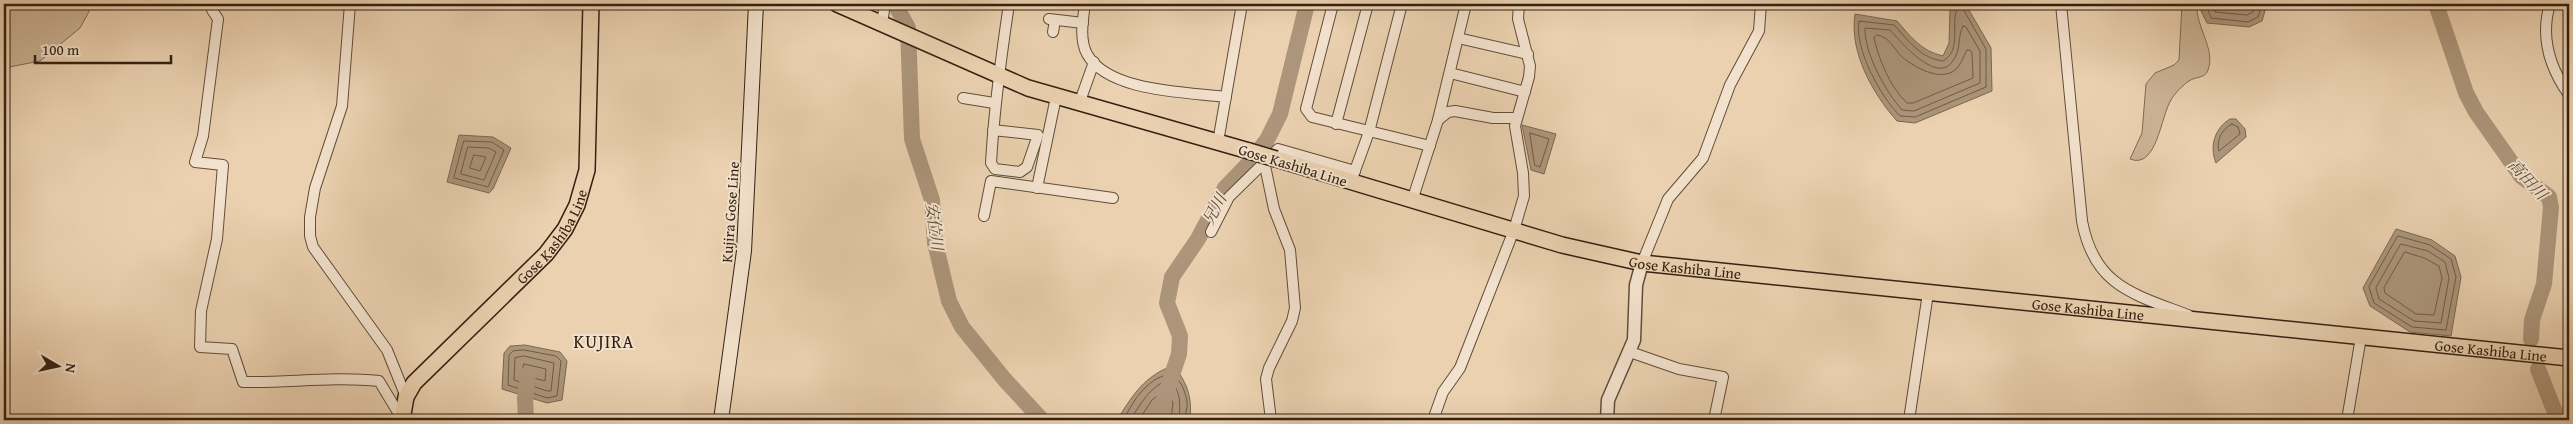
<svg xmlns="http://www.w3.org/2000/svg" width="2573" height="424" font-family="'Gentium Book Plus','Noto Serif JP',serif">
	<style>
		.green { fill: #ccb395; stroke: #806a54 }
		.water { fill: #ac957a; stroke: #7c6750 }
		.lines { fill: none; stroke-linecap: round; stroke-linejoin: round }
		.shore { stroke: #705b46; stroke-width: 1 }
		.river { stroke: #ac957a; stroke-width: 16 }
		.minor-casing { stroke: #614d3a; stroke-width: 12 }
		.tertiary-casing { stroke: #614d3a; stroke-width: 15 }
		.secondary-casing { stroke: #332112; stroke-width: 16 }
		.primary-casing { stroke: #332112; stroke-width: 18 }
		.minor { stroke: #f2e1cc; stroke-width: 10 }
		.tertiary { stroke: #f2e1cc; stroke-width: 12 }
		.secondary { stroke: #f2e1cc; stroke-width: 14 }
		.primary { stroke: #ebd1b0; stroke-width: 15 }
		.primary-bridge-casing { stroke: #332112; stroke-width: 18; stroke-linecap: butt }
		.primary-bridge { stroke: #ebd1b0; stroke-width: 15 }
		.labels { text-anchor: middle; dominant-baseline: central; stroke-width: 4; stroke-linejoin: round; paint-order: stroke }
		.street-label { font-size: 15px; fill: #332112; stroke: #f2e1cc }
		.water-label { font-size: 16px; font-style: italic; fill: #5d4a36; stroke: #f2e1cc }
		.quarter-label { font-size: 18px; letter-spacing: 1px; fill: #332112; stroke: #f2e1cc }
	</style>
	<rect width="100%" height="100%" fill="#ebd1b0"/>
	<filter id="stains"><feTurbulence type="fractalNoise" baseFrequency=".004" numOctaves="4"/><feColorMatrix values="0 0 0 0 .2 0 0 0 0 .09 0 0 0 0 .02 0 0 0 .5 -.17"/></filter>
	<radialGradient id="worn" r=".72"><stop offset=".6" stop-color="#630" stop-opacity="0"/><stop offset="1" stop-color="#630" stop-opacity=".3"/></radialGradient>
	<!-- green -->
	<g class="green">
		<polygon points="4,4 93,4 80,28 40,61 4,68"/>
		<path d="M2182,4H2197C2195,26 2216,49 2208,70C2205,79 2196,76 2189,81C2184,84 2174,94 2171,100C2161,115 2157,170 2130,159L2142,133L2146,84L2155,73L2174,65L2179,60Z"/>
	</g>
	<!-- water -->
	<g class="water">
		<path d="M1955,4L1966,5L1991,48L1992,91L1915,123L1897,121C1873,94 1849,52 1855,14L1897,21C1911,37 1921,51 1943,56L1949,43L1950,8Z"/>
		<polygon points="2201,4 2267,4 2262,21 2249,27 2207,23 2201,11"/>
		<path d="M2230,119H2236L2245,129L2246,137L2216,163C2209,146 2215,128 2230,119Z"/>
		<polygon points="1522,125 1556,134 1544,174 1531,170"/>
		<polygon points="459,135 493,137 511,148 493,189 489,193 447,182"/>
		<polygon points="2396,229 2432,240 2455,256 2461,277 2451,336 2410,332 2370,306 2363,288"/>
		<polygon points="525,345 560,352 567,361 562,400 547,403 502,389 504,353 510,346"/>
		<path d="M1167,368L1177,370C1189,387 1192,400 1190,420H1117C1131,398 1142,379 1167,368Z"/>
	</g>
	<g class="lines">
		<!-- shore -->
		<g class="shore">
			<polyline points="2206,4 2211,18 2248,22 2258,17 2262,4"/>
			<polyline points="2213,4 2215,12 2247,15 2253,12 2256,4"/>
			<path d="M1959,6L1962,7L1986,49V87L1915,117L1900,116C1881,97 1854,49 1859,21L1894,25C1909,41 1920,58 1943,61C1964,49 1948,20 1959,6Z"/>
			<path d="M1963,26L1966,27L1980,51V83L1914,111L1902,110C1886,92 1864,53 1865,28L1890,30C1900,41 1936,84 1952,62C1962,50 1957,36 1963,26Z"/>
			<path d="M1877,35C1890,37 1893,48 1902,57C1914,67 1940,82 1955,70C1961,65 1963,57 1967,50H1970L1972,53L1973,78L1913,103H1907C1890,87 1879,60 1874,38Z"/>
			<path d="M2232,124L2238,127L2240,134L2219,151C2216,140 2222,129 2232,124Z"/>
			<polygon points="1530,133 1549,139 1540,167 1535,165"/>
			<polygon points="464,141 492,142 504,150 488,187 454,178"/>
			<polygon points="468,147 489,148 496,152 484,180 461,174"/>
			<polygon points="474,155 486,157 480,171 470,168"/>
			<polygon points="2398,236 2430,245 2451,259 2456,277 2446,330 2412,327 2374,303 2369,287"/>
			<polygon points="2401,244 2428,251 2445,262 2449,278 2441,323 2414,321 2379,299 2376,288"/>
			<polygon points="2405,252 2424,258 2439,266 2442,278 2434,315 2416,314 2385,293 2384,288"/>
			<polygon points="524,350 556,356 561,361 557,396 547,398 508,385 509,355 513,351"/>
			<polygon points="524,356 554,363 551,391 547,391 514,380 515,358"/>
			<polygon points="524,364 546,369 545,381 522,375"/>
			<path d="M1123,420C1129,411 1134,399 1142,391C1163,369 1180,368 1187,401C1188,407 1185,414 1185,420"/>
			<path d="M1130,420C1141,404 1149,387 1168,380C1182,389 1180,406 1179,420"/>
			<polyline points="1139,420 1152,400 1166,389 1173,403 1171,420"/>
		</g>
		<!-- river -->
		<g class="river">
			<polyline points="895,4 908,28 912,139 932,200 935,243 949,301 962,327 1005,380 1042,420"/>
			<polyline points="2436,4 2466,93 2476,112 2521,176 2549,197 2551,207 2544,284 2532,320 2531,339"/>
			<polyline points="2538,369 2558,420"/>
			<polyline points="526,420 525,398 528,374"/>
			<polyline points="1157,420 1179,354 1180,336 1167,303 1172,277 1198,239 1225,188 1250,162 1267,140 1280,114 1307,4"/>
		</g>
		<!-- minor casing -->
		<g class="minor-casing">
			<g id="minor">
				<path d="M213,4L212,10L218,19L203,136L195,162L223,165L217,239L201,311L200,347L232,349L243,382C289,383 332,376 379,381L402,419"/>
				<polyline points="350,4 342,106 315,188 310,217 310,236 313,247 387,350 406,397"/>
				<path d="M1085,4C1083,19 1079,39 1087,54C1108,92 1187,92 1226,97"/>
				<polyline points="1333,4 1306,109 1312,117 1430,146"/>
				<path d="M2061,4L2082,221C2094,286 2133,294 2188,315"/>
				<path d="M2550,4C2540,37 2550,68 2569,95"/>
				<polyline points="1049,19 1083,23"/>
				<polyline points="882,23 885,4"/>
				<polyline points="1053,32 1055,20"/>
				<polyline points="1458,38 1528,54"/>
				<polyline points="1450,73 1525,92"/>
				<polyline points="963,98 994,103"/>
				<polyline points="1079,104 1094,62"/>
				<polyline points="1438,120 1448,112 1455,111 1493,118 1516,118"/>
				<polyline points="1336,124 1368,4"/>
				<path d="M993,130L1038,135L1027,167L1020,172L995,169L991,163C994,109 1001,57 1009,4"/>
				<polyline points="1218,142 1242,4"/>
				<polyline points="1264,161 1274,209 1290,250 1295,308 1292,321 1269,368 1266,379 1271,420"/>
				<polyline points="1353,176 1369,132 1402,4"/>
				<polyline points="1037,188 1056,97"/>
				<polyline points="1412,201 1438,120 1466,4"/>
				<polyline points="984,216 991,181 1113,198"/>
				<polyline points="1211,232 1229,197 1278,149 1355,171"/>
				<polyline points="1642,263 1668,199 1703,158 1730,85 1759,31 1761,4"/>
				<polyline points="1630,352 1679,369 1723,377 1714,420"/>
				<polyline points="1433,420 1443,392 1460,368 1514,230 1524,196 1523,173 1515,126 1529,77 1530,66 1518,19 1519,4"/>
				<polyline points="1909,420 1928,293"/>
				<polyline points="2347,420 2361,337"/>
			</g>
		</g>
		<!-- tertiary casing -->
		<g class="tertiary-casing">
			<polyline id="tertiary" points="1607,420 1608,400 1634,340 1636,285 1642,263"/>
		</g>
		<!-- secondary casing -->
		<g class="secondary-casing">
			<polyline id="secondary" points="721,420 744,251 756,4"/>
		</g>
		<!-- primary casing -->
		<g class="primary-casing">
			<g id="primary">
				<polyline points="837,4 1028,88 1249,151"/>
				<path id="s1" d="M1276,159L1562,245L1642,263L2569,358"/>
				<path id="s2" d="M402,420L406,397L414,383L546,254L565,229L577,205L587,170L591,4"/>
			</g>
		</g>
		<!-- minor -->
		<use href="#minor" class="minor"/>
		<!-- tertiary -->
		<use href="#tertiary" class="tertiary"/>
		<!-- secondary -->
		<use href="#secondary" class="secondary"/>
		<!-- primary -->
		<use href="#primary" class="primary"/>
		<!-- primary-bridge casing -->
		<g class="primary-bridge-casing">
			<polyline id="primary-bridge" points="1249,151 1276,159"/>
		</g>
		<!-- primary-bridge -->
		<use href="#primary-bridge" class="primary-bridge"/>
	</g>
	<g class="labels">
		<!-- street labels -->
		<g class="street-label">
			<text transform="translate(1293 165) rotate(17)">Gose Kashiba Line</text>
			<text transform="translate(730 212) rotate(-86)">Kujira Gose Line</text>
			<text stroke="none"><textPath href="#s2" startOffset="242">Gose Kashiba Line</textPath></text>
			<text stroke="none"><textPath href="#s1" startOffset="424">Gose Kashiba Line</textPath></text>
			<text stroke="none"><textPath href="#s1" startOffset="829">Gose Kashiba Line</textPath></text>
			<text stroke="none"><textPath href="#s1" startOffset="1234">Gose Kashiba Line</textPath></text>
		</g>
		<!-- water labels -->
		<g class="water-label">
			<text transform="translate(2528 179) rotate(47)">高田川</text>
			<text transform="translate(1214 209) rotate(-62)">兄川</text>
			<text transform="translate(935 226) rotate(83)">安位川</text>
		</g>
		<!-- quarter labels -->
		<g class="quarter-label">
			<text x="604" y="341">KUJIRA</text>
		</g>
	</g>
	<!-- margin -->
	<rect width="2573" height="424" fill="none" stroke="#ebd1b0" stroke-width="20"/>
	<rect x="5" y="5" width="2563" height="414" fill="none" stroke="#332112" stroke-width="2.5"/>
	<rect x="10" y="10" width="2553" height="404" fill="none" stroke="#332112"/>
	<!-- north arrow -->
	<g transform="translate(58 366) rotate(99)" stroke="#f2e1cc" stroke-width="4" paint-order="stroke">
	<path d="M0-4L9 19L0 12L-9 19Z" fill="#332112"/>
	<text y="-8" font-size="14" font-weight="bold" text-anchor="middle" fill="#332112">N</text>
	</g>
	<!-- scale -->
	<path d="M35 55v8h136v-8" fill="none" stroke="#332112" stroke-width="2.5"/>
	<text x="42" y="55" font-size="15" fill="#332112" stroke="#f2e1cc" stroke-width="4" paint-order="stroke">100 m</text>
	<rect width="100%" height="100%" filter="url(#stains)"/>
	<rect width="100%" height="100%" fill="url(#worn)"/>
</svg>
